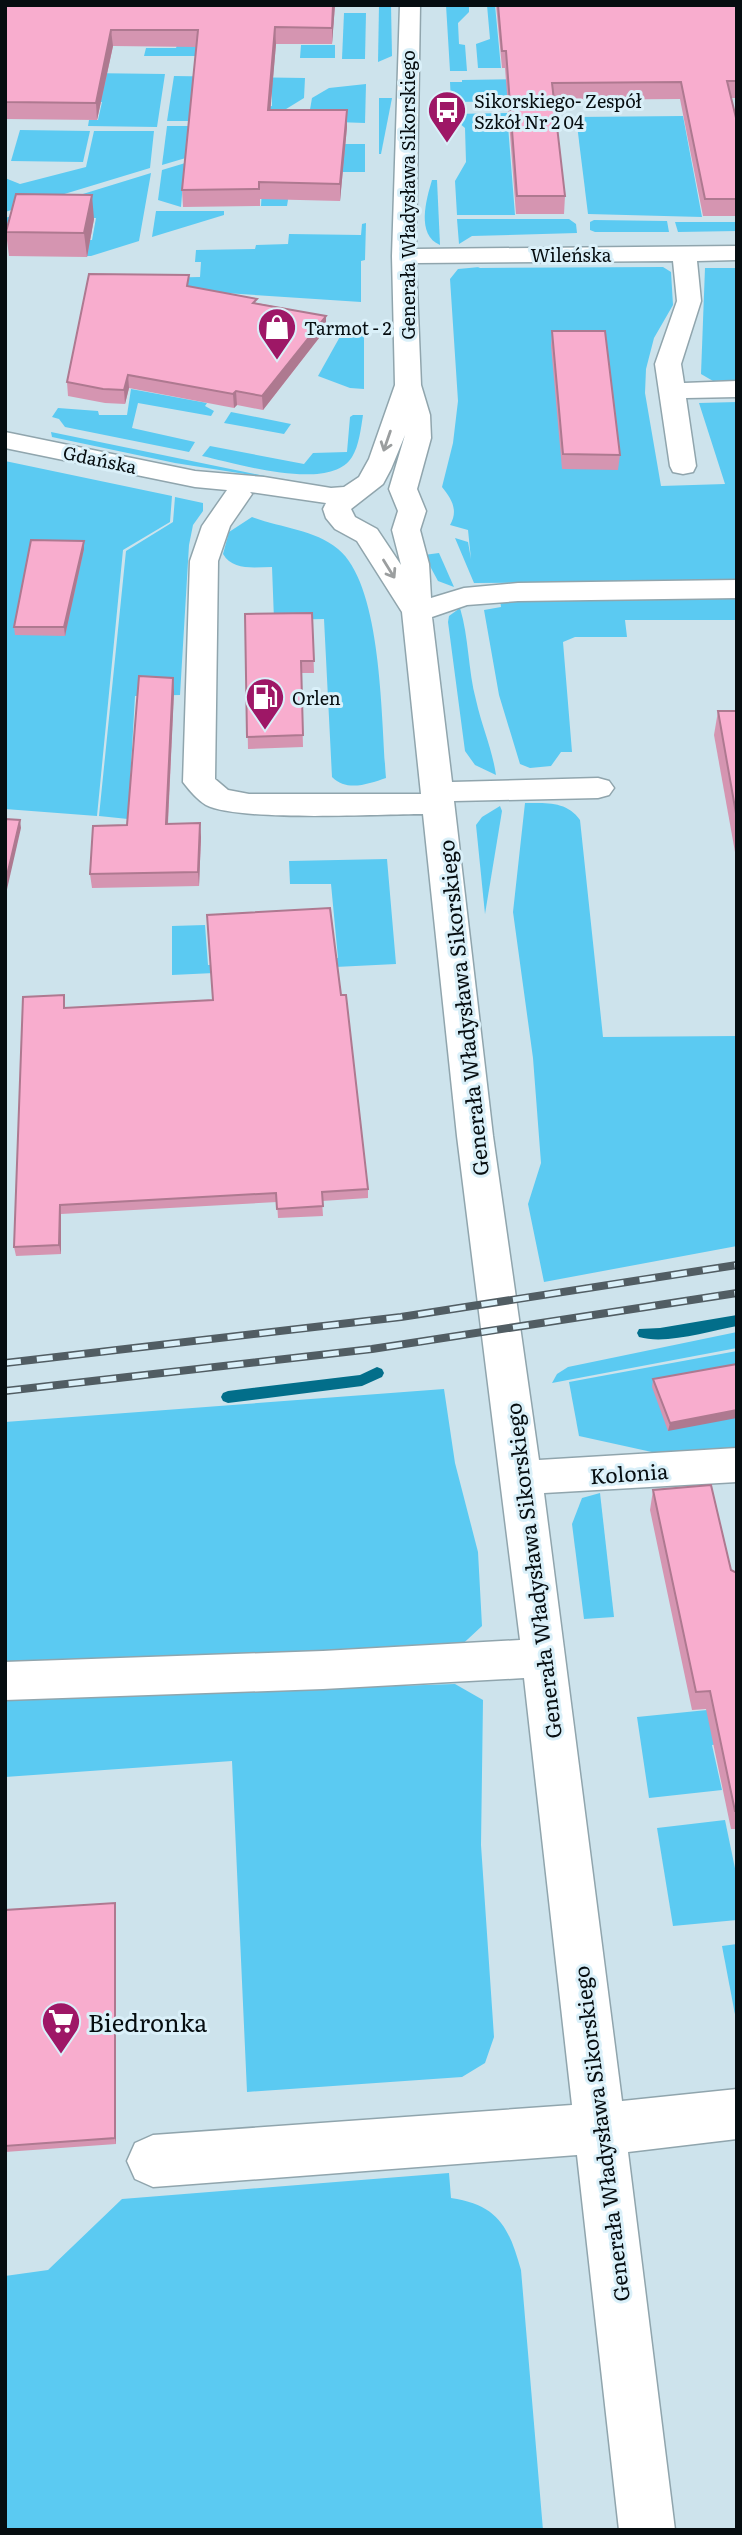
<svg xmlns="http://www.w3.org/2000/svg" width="742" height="2535" font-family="Literata,serif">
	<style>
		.green { fill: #5bcaf2 }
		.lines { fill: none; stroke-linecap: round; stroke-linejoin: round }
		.stream { fill: #026e8a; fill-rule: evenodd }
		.minor-casing { stroke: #90a5ad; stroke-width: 3 }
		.minor { fill: #fff; fill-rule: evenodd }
		.rail-casing { stroke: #515d63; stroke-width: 8 }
		.rail { stroke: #daf0f9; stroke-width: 5; stroke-dasharray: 16; stroke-linecap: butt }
		.wall { fill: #d595b1 }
		.shaded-wall { fill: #ae7990 }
		.building { fill: #f8adce; stroke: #ae7990; stroke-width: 2 }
		.oneway { stroke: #9b9e9f }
		.labels { text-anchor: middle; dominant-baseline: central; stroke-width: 6; stroke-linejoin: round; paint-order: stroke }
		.far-poi-label { font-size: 18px; fill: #060d10; stroke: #daf0f9; text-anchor: start }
		.far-street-label { font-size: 18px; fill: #060d10; stroke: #daf0f9 }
		.street-label { font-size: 21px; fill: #060d10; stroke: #daf0f9 }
		.near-poi-label { font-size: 24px; fill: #060d10; stroke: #daf0f9; text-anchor: start }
	</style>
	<rect width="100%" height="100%" fill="#cde3ec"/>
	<!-- green -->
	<g class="green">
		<polygon points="379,5 391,5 392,56 378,62"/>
		<polygon points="446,5 469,5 469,12 458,23 459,44 465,45 467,71 450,71"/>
		<polygon points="487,5 495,5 501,68 478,68 476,44 490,39"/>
		<polygon points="344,13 366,13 365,59 342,59"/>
		<polygon points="177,45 203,45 201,56 144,56 146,48 176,48"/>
		<polygon points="301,45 335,45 335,58 300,58"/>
		<polygon points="5,72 165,74 157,127 88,126 89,120 98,120 102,102 5,101"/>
		<polygon points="174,76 305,78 304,98 265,122 266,107 272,106 272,89 203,88 190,121 167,121"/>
		<polygon points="536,79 539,101 451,102 450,82 462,82 462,80"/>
		<polygon points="366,84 365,123 308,121 312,98 329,88"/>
		<polygon points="379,98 392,98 381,154 379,154"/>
		<polygon points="507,113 515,215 457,215 455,181 466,162 465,128 452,117 452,114"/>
		<polygon points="683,116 702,217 588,214 576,117"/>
		<polygon points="167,126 235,126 233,144 162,165"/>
		<polygon points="20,130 90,131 83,162 11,161"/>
		<polygon points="295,130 299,131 287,206 261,206 262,190 183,182 181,207 158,200 162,170"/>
		<polygon points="94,131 154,131 150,168 5,212 5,178 20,184 86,167"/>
		<polygon points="326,144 365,144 365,172 301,172"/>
		<polygon points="151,173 139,241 91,256 82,256 86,240 92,240 96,218 18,217 5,236 5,218"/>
		<path d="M432,180H437L440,245C416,235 426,200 432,180Z"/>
		<polygon points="156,211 224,211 224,215 152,237"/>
		<polygon points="457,219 569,219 576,224 577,233 472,236 459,244"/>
		<polygon points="594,220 667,221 669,232 595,232 590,230 590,222"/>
		<polygon points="675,222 737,222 737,231 678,232"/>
		<polygon points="366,223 365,260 361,261 361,302 148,288 150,278 200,277 201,262 195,262 196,250 255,249 256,245 288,244 289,234 361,235 362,224"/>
		<path d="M480,267L478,268L663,267L671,272L673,305L654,338L646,369L645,393L661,486L725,484L699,403L737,402V581L474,583L455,538L468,542L471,559L468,530L450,525C459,510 451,498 442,487L453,443L458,401L450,279L458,269Z"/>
		<polygon points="705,268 737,268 737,380 713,381 701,374"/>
		<polygon points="342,333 364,336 364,389 350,388 318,376"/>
		<polygon points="131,389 207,403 205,406 214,411 211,416 138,403 132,428 195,442 189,452 65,427 59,419 52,417 58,408 98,411 99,415 127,415"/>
		<polygon points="231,412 291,424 284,434 224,423"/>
		<path d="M353,415H363C361,428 359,446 352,457C330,493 235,463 202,456L210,446L304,464L313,453L347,452L350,417Z"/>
		<polygon points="51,432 289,481 175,463 52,437"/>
		<polygon points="5,461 172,496 170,522 123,550 97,816 5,809"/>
		<polygon points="175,497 203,503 203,511 193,525 189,545 180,695 135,696 128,819 99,816 126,551 173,522"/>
		<path d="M252,517C280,528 314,529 338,549C383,586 381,722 386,778C368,784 347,792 332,777L324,619L274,620L272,567C254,567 233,571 223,554L229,532Z"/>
		<polygon points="439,553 454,587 438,581 424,555"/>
		<polygon points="737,599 737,620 625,620 627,637 575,637 563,642 572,752 561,752 551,766 530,768 520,764 499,695 484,610 501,607 500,600"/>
		<path d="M460,608C469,638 468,670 476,700C482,727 492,748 496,775L475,765L465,751L448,622L449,616Z"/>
		<path d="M525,803C546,803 567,801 580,820L603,1037L737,1036V1246L544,1282L528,1204L541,1163L533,1058L513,912Z"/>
		<polygon points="500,806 502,811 485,914 476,825 482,817"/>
		<polygon points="387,859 396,964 172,975 172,926 205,925 208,965 338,958 331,884 290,884 289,861"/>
		<polygon points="737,1332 737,1348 552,1383 557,1374 568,1367"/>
		<polygon points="737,1351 737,1448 670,1456 579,1436 569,1382"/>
		<polygon points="444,1389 455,1463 478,1552 482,1626 454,1652 5,1666 5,1422"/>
		<polygon points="600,1493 614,1617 584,1619 572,1524 582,1498"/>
		<polygon points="455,1684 483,1700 481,1845 494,2037 485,2063 462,2077 247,2092 232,1761 5,1777 5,1699"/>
		<polygon points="737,1707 737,1742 712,1745 722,1790 649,1798 637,1717"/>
		<polygon points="725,1820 737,1878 737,1920 673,1926 657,1828"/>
		<polygon points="737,1944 737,2025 722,1946"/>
		<path d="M449,2173L451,2198C499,2205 509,2228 521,2270L543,2530H5V2276L48,2270L122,2199Z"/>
	</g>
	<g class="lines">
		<!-- stream -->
		<g class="stream">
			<path d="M737,1315V1326C709,1331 666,1345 639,1337L637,1333L639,1329L660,1328Z"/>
			<polygon points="377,1367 382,1369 384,1373 382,1377 362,1386 228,1403 223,1401 221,1397 223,1393 228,1391 360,1375"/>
		</g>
		<!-- minor casing -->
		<g class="minor-casing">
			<path id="minor" d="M400,5H420L416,249L737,246V260L697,261L701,301L681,364L684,383L737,381V397L686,398L696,466L693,472L683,474L673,472L670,466L655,364L677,301L673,261L416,263L421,385L430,415L431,438L417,489L426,511L420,530L429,564L431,598L464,588L518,583L737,580V598L518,601L467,605L432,617L452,782L598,778L609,781L614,788L609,795L598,798L454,801L493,1136L539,1460L737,1448V1482L544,1493L622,2101L737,2089V2139L628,2152L675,2530H619L577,2155L153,2187L135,2179L127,2161L135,2143L153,2135L572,2105L524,1678L323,1689L5,1700V1662L323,1651L520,1640L457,1136L423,814C379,814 239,822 206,805C198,800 189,790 183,782L190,561L202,526L227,490L195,487L5,448V432L195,471L264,477L331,488L344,487L359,477L369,459L395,385L392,256ZM405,435L389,489L398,511L392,530L401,565L377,529L355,517L351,509L383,484L391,469ZM250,492L326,503L323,509L326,518L335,529L357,541L402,612L421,794H249L228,790L215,779L218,561L230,526L252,494Z"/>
		</g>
		<!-- minor -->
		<use href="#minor" class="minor"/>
		<!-- rail casing -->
		<g class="rail-casing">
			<g id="rail">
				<polyline points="5,1363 401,1317 737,1265"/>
				<polyline points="5,1391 372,1349 737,1293"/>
			</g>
		</g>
		<!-- rail -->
		<use href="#rail" class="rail"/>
	</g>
	<!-- wall -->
	<g class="wall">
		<polygon points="5,5 335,5 332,44 276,44 270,110 347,110 347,127 340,201 260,199 260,206 183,207 182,190 196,47 113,46 97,120 5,119"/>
		<polygon points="496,5 737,5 737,98 731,98 737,122 737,216 703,216 680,99 554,100 565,196 564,214 516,214 505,68 502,68"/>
		<polygon points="94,219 87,257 9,256 6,232"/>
		<polygon points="189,287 257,303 326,316 326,329 263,410 237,405 234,408 129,388 125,404 105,403 68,396 67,382"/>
		<polygon points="552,331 620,455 618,470 562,469 551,346"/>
		<polygon points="84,549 65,636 15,635 14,627"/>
		<polygon points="312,613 314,673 301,673 303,747 248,749 245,614"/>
		<polygon points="173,678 174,692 168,824 201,837 199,886 92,888 90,874 127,825"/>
		<polygon points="718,711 737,711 737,863 714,735"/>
		<polygon points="341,995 368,1189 368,1198 322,1201 323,1216 278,1218 277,1202 61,1214 61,1254 16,1256 14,1247 65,1005 65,1008"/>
		<polygon points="737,1364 668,1431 652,1387 653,1379"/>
		<polygon points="653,1490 731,1570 737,1573 737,1829 731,1829 706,1709 692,1710 650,1510"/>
		<polygon points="115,1903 116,1910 116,2144 5,2152 5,1910"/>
	</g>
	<!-- shaded-wall -->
	<g class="shaded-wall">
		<polygon points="333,5 335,5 332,44 332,28"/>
		<polygon points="275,27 276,44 269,127 268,110"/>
		<polygon points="111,30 113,46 97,120 96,103"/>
		<polygon points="347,110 347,127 340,201 340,184"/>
		<polygon points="92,195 94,219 87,257 84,233"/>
		<polygon points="326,316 326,329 263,410 262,396"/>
		<polygon points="128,375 129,388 125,404 124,390"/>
		<polygon points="236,391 237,405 234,408 233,394"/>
		<polygon points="84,541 84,549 65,636 64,627"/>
		<polygon points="173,678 174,692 167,838 166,824"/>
		<polygon points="20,820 21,828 5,898 5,884"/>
		<polygon points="200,823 201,837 199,886 198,872"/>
		<polygon points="60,1205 61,1214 61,1254 59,1245"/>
		<polygon points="737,1410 737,1418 668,1431 670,1423"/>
		<polygon points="115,1903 116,1910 116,2144 115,2138"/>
	</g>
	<!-- building -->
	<g class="building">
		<polygon points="5,5 333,5 332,28 275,27 268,110 347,110 340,184 259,182 259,189 182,190 198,30 111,30 96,103 5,102"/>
		<polygon points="498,5 737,5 737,81 727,81 737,122 737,199 705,199 681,82 552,83 565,196 517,196 506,51 502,51"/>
		<polygon points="16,194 92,195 84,233 6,232"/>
		<polygon points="89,274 189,275 187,286 257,299 253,303 326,316 262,396 236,391 233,394 128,375 124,390 103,389 67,382"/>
		<polygon points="552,331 605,331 620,455 563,454"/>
		<polygon points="31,540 84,541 64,627 14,627"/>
		<polygon points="312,613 314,661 301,661 303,735 247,737 245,614"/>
		<polygon points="139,676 173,678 166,824 200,823 198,872 90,874 93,826 127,825"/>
		<polygon points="718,711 737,711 737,819"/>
		<polygon points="5,819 20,820 5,884"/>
		<polygon points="330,908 341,995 346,995 368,1189 322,1192 323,1206 277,1209 276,1193 60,1205 59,1245 14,1247 23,997 64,995 64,1008 213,1000 207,915"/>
		<polygon points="737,1364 737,1410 670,1423 653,1379"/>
		<polygon points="711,1485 731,1570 737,1573 737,1811 735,1811 710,1691 696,1692 653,1490"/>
		<polygon points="115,1903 115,2138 5,2146 5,1910"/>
	</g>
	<!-- one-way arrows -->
	<defs><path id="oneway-shaft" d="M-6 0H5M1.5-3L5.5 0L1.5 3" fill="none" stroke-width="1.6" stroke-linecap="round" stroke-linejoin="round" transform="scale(1.75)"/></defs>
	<g class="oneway">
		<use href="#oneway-shaft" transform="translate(387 441) rotate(109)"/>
		<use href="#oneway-shaft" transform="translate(389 569) rotate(58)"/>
	</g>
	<!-- icons -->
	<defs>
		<g id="bus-pin" transform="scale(2.0125)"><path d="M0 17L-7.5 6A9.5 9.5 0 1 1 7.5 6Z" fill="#9e1766" stroke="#daf0f9"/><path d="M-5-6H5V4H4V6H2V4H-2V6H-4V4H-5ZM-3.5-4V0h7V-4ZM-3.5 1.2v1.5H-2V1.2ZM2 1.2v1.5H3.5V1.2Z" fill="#fff"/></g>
		<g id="shop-pin" transform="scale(2.0125)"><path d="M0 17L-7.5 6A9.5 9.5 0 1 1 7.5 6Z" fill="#9e1766" stroke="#daf0f9"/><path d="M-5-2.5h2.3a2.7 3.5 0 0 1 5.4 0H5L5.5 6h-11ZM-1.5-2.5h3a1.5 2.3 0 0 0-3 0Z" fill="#fff"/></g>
		<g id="fuel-pin" transform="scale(2.0125)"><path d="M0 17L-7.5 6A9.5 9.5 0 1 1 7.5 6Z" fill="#9e1766" stroke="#daf0f9"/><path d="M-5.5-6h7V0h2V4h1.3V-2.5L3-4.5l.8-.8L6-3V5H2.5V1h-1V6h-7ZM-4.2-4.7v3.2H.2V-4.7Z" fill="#fff"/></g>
		<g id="supermarket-pin" transform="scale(2.0125)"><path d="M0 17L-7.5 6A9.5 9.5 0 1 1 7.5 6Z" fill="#9e1766" stroke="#daf0f9"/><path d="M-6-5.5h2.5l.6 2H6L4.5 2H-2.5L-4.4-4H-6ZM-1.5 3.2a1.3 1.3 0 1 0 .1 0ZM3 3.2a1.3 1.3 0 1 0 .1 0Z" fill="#fff"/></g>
	</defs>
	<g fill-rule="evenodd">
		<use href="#bus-pin" x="447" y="110"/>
		<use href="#shop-pin" x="277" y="327"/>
		<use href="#fuel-pin" x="265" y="697"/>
		<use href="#supermarket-pin" x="61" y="2021"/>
	</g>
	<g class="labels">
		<!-- far-poi labels -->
		<g class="far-poi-label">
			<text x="474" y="100">Sikorskiego- Zespół<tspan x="474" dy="21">Szkół Nr 2 04</tspan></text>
			<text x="304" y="327">Tarmot - 2</text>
			<text x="292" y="697">Orlen</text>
		</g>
		<!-- far-street labels -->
		<g class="far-street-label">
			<text transform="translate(407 195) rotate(-90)">Generała Władysława Sikorskiego</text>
			<text x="571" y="254">Wileńska</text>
			<text transform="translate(100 459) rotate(12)">Gdańska</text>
		</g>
		<!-- street labels -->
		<g class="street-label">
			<text transform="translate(462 1008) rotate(-96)">Generała Władysława Sikorskiego</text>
			<text transform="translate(629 1472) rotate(-4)">Kolonia</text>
			<text transform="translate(532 1571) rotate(-97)">Generała Władysława Sikorskiego</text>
			<text transform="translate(600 2134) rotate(-97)">Generała Władysława Sikorskiego</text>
		</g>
		<!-- near-poi labels -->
		<g class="near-poi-label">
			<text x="88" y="2021">Biedronka</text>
		</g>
	</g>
	<!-- border -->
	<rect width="742" height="2535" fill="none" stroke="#060d10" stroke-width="14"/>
</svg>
